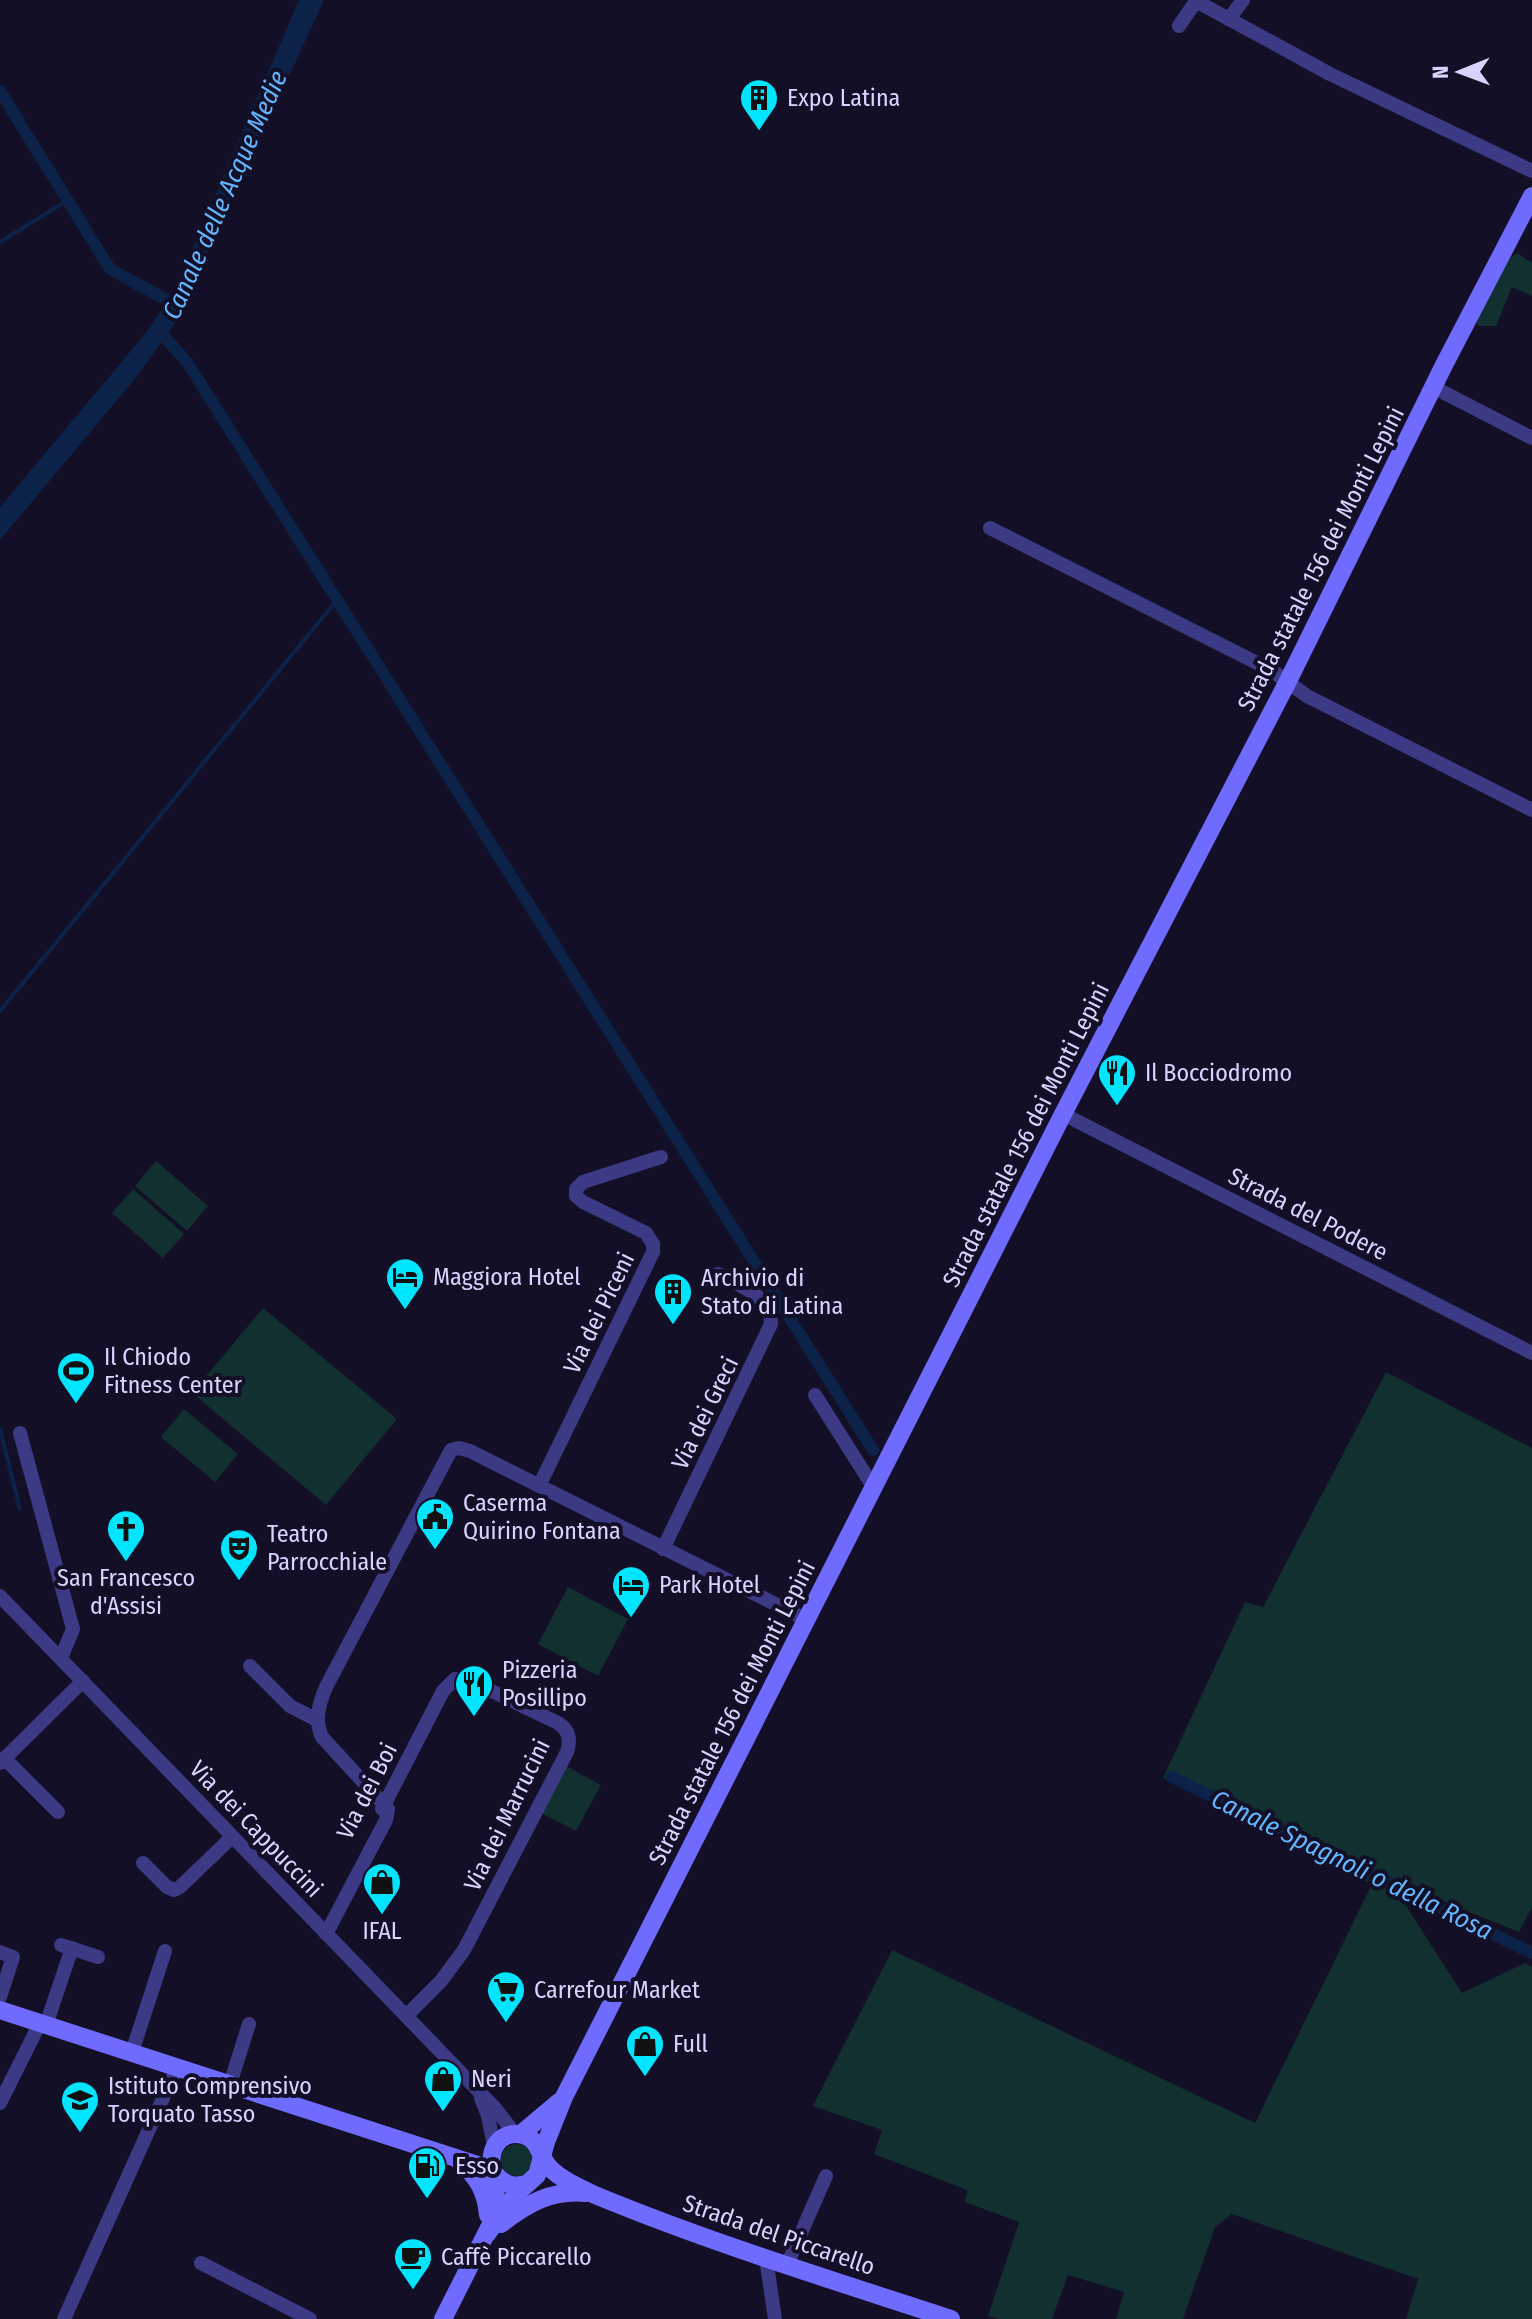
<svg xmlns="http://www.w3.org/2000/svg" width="1532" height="2319" font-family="'Fira Sans Condensed',sans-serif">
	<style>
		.green { fill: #12302f }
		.water { fill: #0c2248 }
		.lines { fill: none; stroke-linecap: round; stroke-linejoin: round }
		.stream { stroke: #0c2248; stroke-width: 4 }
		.canal { stroke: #0c2248; stroke-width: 12 }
		.street { stroke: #3d3a85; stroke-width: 14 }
		.secondary { stroke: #6f6bff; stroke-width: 18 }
		.labels { text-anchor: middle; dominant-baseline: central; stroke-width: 8; stroke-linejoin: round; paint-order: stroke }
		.poi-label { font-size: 24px; fill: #d9d4ff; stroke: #130f26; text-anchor: start }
		.street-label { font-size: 24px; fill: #d9d4ff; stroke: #130f26 }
		.water-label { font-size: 26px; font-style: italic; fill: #62b6ff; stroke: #130f26 }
	</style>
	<rect width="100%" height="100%" fill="#130f26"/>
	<!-- green -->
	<g class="green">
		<polygon points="1517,253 1532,263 1532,296 1512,287 1496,326 1477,326 1478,279"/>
		<polygon points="156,1161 208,1206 187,1231 135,1186"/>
		<polygon points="133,1189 184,1234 163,1258 112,1213"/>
		<polygon points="263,1308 397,1419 326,1505 192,1393"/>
		<polygon points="1386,1372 1532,1448 1532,1907 1519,1932 1449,1904 1408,1883 1401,1898 1462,1993 1525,1963 1532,1967 1532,2319 1406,2319 1418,2279 1232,2214 1215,2227 1183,2319 1116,2319 1124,2292 1068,2275 1052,2319 999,2319 988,2316 1019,2222 965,2202 967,2190 874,2154 882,2130 813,2106 892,1950 1255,2123 1372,1884 1163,1778 1245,1602 1263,1607"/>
		<polygon points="184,1409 238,1454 215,1482 161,1437"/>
		<polygon points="568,1587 628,1619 598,1676 538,1644"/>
		<polygon points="566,1766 601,1785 576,1831 541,1813"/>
		<circle cx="517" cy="2160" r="16"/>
	</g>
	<!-- water -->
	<polygon class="water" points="299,0 324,0 177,321 134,380 0,540 0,507 145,334 175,289"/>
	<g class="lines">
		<!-- stream -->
		<g class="stream">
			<polyline points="0,242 68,200"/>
			<polyline points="0,1011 337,600"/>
			<polyline points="0,1429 20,1509"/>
		</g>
		<!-- canal -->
		<g class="canal">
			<polyline points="0,91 110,269 178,306"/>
			<polyline points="161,333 187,362 873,1450"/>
			<polyline points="1172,1777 1532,1953"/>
		</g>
		<!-- street -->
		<g class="street">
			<polyline points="1229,19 1243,0"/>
			<polyline points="1179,26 1196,1 1330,74 1532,171"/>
			<polyline points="1433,387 1532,438"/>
			<polyline points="990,528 1271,670 1307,696 1532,810"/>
			<polyline points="1063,1114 1532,1353"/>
			<polyline points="815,1395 874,1488"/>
			<polyline points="20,1433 73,1629 61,1658"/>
			<polyline points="539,1486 653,1252 653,1244 646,1233 583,1202 576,1196 576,1189 583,1182 661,1157"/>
			<path d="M663,1549L771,1324C771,1295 740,1286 718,1274"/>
			<polyline points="0,1596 495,2108 515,2134"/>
			<polyline points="250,1666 290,1706 317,1720"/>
			<polyline points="4,1758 58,1812"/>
			<polyline points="0,1763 83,1681"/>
			<path d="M382,1809L443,1691L455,1679L473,1682L558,1723C569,1730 571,1740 567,1752L464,1950L441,1981L406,2016"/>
			<polyline points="143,1863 167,1887 174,1890 180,1887 232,1837"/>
			<path d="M326,1934L386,1820L388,1809L322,1737C314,1720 319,1704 326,1687L451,1450L459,1448L470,1451L807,1620"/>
			<polyline points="61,1945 98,1957"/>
			<polyline points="0,1952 13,1957 0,1997"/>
			<polyline points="46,2025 72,1948"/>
			<polyline points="132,2052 165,1951"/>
			<polyline points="230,2084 249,2024"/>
			<polyline points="481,2098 488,2116 494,2146"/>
			<polyline points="0,2103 40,2023"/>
			<polyline points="766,2258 775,2319"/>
			<polyline points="201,2263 310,2319"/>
			<polyline points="787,2265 826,2176"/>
			<polyline points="64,2319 177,2067"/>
		</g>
		<!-- secondary -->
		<g class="secondary">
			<polyline points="0,2010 493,2170"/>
			<polyline points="521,2134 559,2102"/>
			<path d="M460,2162C478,2177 486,2192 488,2215"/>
			<path d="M527,2184C513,2188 503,2184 494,2173C486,2153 498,2129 523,2135C539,2139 539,2156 549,2167C560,2179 580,2188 595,2195C711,2243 832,2280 951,2319"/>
			<path d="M501,2224C528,2203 551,2190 586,2193"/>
			<polyline points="487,2234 516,2194 537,2175 546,2142 564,2097 1063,1114 1287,683 1444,365 1532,196"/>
			<polyline points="443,2319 492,2222 496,2201 494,2173"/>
		</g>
	</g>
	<!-- icons -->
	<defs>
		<g id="building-pin" transform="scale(2)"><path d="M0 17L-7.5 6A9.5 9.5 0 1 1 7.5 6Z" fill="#00e5ff" stroke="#130f26"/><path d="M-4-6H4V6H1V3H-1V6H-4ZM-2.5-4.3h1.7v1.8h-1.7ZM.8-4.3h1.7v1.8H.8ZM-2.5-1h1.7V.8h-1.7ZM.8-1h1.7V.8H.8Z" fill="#111"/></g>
		<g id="restaurant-pin" transform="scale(2)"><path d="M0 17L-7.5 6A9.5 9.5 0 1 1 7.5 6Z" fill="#00e5ff" stroke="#130f26"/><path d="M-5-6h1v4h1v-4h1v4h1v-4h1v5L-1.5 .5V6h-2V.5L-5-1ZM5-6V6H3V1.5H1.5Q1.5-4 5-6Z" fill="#111"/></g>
		<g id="hotel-pin" transform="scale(2)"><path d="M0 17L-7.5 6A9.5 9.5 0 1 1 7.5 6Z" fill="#00e5ff" stroke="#130f26"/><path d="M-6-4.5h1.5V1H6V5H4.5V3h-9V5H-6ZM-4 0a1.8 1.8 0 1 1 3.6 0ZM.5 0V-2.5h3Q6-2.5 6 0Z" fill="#111"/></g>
		<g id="stadium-pin" transform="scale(2)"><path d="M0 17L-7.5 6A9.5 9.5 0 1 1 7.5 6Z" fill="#00e5ff" stroke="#130f26"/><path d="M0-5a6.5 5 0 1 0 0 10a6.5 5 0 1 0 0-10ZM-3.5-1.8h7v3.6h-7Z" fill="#111"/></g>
		<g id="civic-pin" transform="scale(2)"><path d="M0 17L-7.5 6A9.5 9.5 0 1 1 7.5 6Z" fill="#00e5ff" stroke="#130f26"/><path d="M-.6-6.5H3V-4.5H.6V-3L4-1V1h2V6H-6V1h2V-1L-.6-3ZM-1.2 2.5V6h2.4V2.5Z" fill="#111"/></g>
		<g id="church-pin" transform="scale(2)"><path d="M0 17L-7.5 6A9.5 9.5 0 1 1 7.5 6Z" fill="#00e5ff" stroke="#130f26"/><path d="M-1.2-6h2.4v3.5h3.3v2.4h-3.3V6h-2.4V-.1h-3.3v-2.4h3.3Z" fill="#111"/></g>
		<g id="theatre-pin" transform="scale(2)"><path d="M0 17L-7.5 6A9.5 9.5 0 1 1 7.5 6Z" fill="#00e5ff" stroke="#130f26"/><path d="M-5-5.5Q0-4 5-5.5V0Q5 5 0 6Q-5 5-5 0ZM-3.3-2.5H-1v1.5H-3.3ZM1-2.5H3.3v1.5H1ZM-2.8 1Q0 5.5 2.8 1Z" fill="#111"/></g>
		<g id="shop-pin" transform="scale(2)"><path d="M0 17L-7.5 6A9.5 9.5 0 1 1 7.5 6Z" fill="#00e5ff" stroke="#130f26"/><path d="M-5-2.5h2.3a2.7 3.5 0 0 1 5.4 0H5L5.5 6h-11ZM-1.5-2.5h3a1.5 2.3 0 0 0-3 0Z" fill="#111"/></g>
		<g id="supermarket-pin" transform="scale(2)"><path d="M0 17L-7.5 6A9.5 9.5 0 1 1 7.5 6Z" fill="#00e5ff" stroke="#130f26"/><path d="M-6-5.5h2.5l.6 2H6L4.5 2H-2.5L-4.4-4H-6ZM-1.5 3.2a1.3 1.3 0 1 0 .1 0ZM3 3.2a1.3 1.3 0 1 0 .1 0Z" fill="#111"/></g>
		<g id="school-pin" transform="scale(2)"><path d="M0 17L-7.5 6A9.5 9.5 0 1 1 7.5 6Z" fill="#00e5ff" stroke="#130f26"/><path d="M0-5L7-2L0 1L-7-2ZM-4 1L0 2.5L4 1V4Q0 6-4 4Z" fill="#111"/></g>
		<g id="fuel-pin" transform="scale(2)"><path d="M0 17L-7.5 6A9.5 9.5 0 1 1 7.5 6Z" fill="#00e5ff" stroke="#130f26"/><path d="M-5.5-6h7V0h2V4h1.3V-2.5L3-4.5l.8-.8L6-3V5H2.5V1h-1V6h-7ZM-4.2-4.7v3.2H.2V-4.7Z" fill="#111"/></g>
		<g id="cafe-pin" transform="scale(2)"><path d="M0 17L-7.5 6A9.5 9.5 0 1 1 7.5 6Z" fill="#00e5ff" stroke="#130f26"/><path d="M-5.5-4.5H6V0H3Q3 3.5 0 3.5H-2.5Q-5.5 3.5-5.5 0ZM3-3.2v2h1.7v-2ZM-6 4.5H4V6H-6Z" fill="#111"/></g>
	</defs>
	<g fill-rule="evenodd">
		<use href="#building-pin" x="759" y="98"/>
		<use href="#restaurant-pin" x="1117" y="1073"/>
		<use href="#hotel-pin" x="405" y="1277"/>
		<use href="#building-pin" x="673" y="1292"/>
		<use href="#stadium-pin" x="76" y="1371"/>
		<use href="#civic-pin" x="435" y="1517"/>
		<use href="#church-pin" x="126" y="1529"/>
		<use href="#theatre-pin" x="239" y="1548"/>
		<use href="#hotel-pin" x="631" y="1585"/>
		<use href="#restaurant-pin" x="474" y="1684"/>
		<use href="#shop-pin" x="382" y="1882"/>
		<use href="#supermarket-pin" x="506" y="1990"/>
		<use href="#shop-pin" x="645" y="2044"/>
		<use href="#shop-pin" x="443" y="2079"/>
		<use href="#school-pin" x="80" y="2100"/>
		<use href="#fuel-pin" x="427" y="2166"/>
		<use href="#cafe-pin" x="413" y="2257"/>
	</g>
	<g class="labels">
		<!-- poi labels -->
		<g class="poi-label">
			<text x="787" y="98">Expo Latina</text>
			<text x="1145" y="1073">Il Bocciodromo</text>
			<text x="433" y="1277">Maggiora Hotel</text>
			<text x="701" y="1278">Archivio di<tspan x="701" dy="28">Stato di Latina</tspan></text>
			<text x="104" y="1357">Il Chiodo<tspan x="104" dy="28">Fitness Center</tspan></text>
			<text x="463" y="1503">Caserma<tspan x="463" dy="28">Quirino Fontana</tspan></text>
			<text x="267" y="1534">Teatro<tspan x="267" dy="28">Parrocchiale</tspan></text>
			<text x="126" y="1578" text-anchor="middle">San Francesco<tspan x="126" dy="28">d'Assisi</tspan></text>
			<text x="659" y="1585">Park Hotel</text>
			<text x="502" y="1670">Pizzeria<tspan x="502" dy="28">Posillipo</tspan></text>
			<text x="382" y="1931" text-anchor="middle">IFAL</text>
			<text x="534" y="1990">Carrefour Market</text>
			<text x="673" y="2044">Full</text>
			<text x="471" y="2079">Neri</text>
			<text x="108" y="2086">Istituto Comprensivo<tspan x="108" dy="28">Torquato Tasso</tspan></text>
			<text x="455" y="2166">Esso</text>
			<text x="441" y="2257">Caffè Piccarello</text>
		</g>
		<!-- street labels -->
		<g class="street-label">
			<text transform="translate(1321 559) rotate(-63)">Strada statale 156 dei Monti Lepini</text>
			<text transform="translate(1026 1135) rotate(-63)">Strada statale 156 dei Monti Lepini</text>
			<text transform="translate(1308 1214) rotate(27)">Strada del Podere</text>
			<text transform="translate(599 1313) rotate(-64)">Via dei Piceni</text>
			<text transform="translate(705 1413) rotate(-64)">Via dei Greci</text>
			<text transform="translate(732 1713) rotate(-63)">Strada statale 156 dei Monti Lepini</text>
			<text transform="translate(367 1791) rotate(-63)">Via dei Boi</text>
			<text transform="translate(507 1815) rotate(-64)">Via dei Marrucini</text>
			<text transform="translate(256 1829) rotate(46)">Via dei Cappuccini</text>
			<text transform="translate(779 2235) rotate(19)">Strada del Piccarello</text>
		</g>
		<!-- water labels -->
		<g class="water-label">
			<text transform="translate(225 195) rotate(-66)">Canale delle Acque Medie</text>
			<text transform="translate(1352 1865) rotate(26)">Canale Spagnoli o della Rosa</text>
		</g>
	</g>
	<!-- north arrow -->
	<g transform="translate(1460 72) rotate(269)" stroke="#130f26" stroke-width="6" paint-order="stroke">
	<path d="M0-6L14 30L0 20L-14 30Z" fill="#d9d4ff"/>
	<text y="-12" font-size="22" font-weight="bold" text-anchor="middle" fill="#d9d4ff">N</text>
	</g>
</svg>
